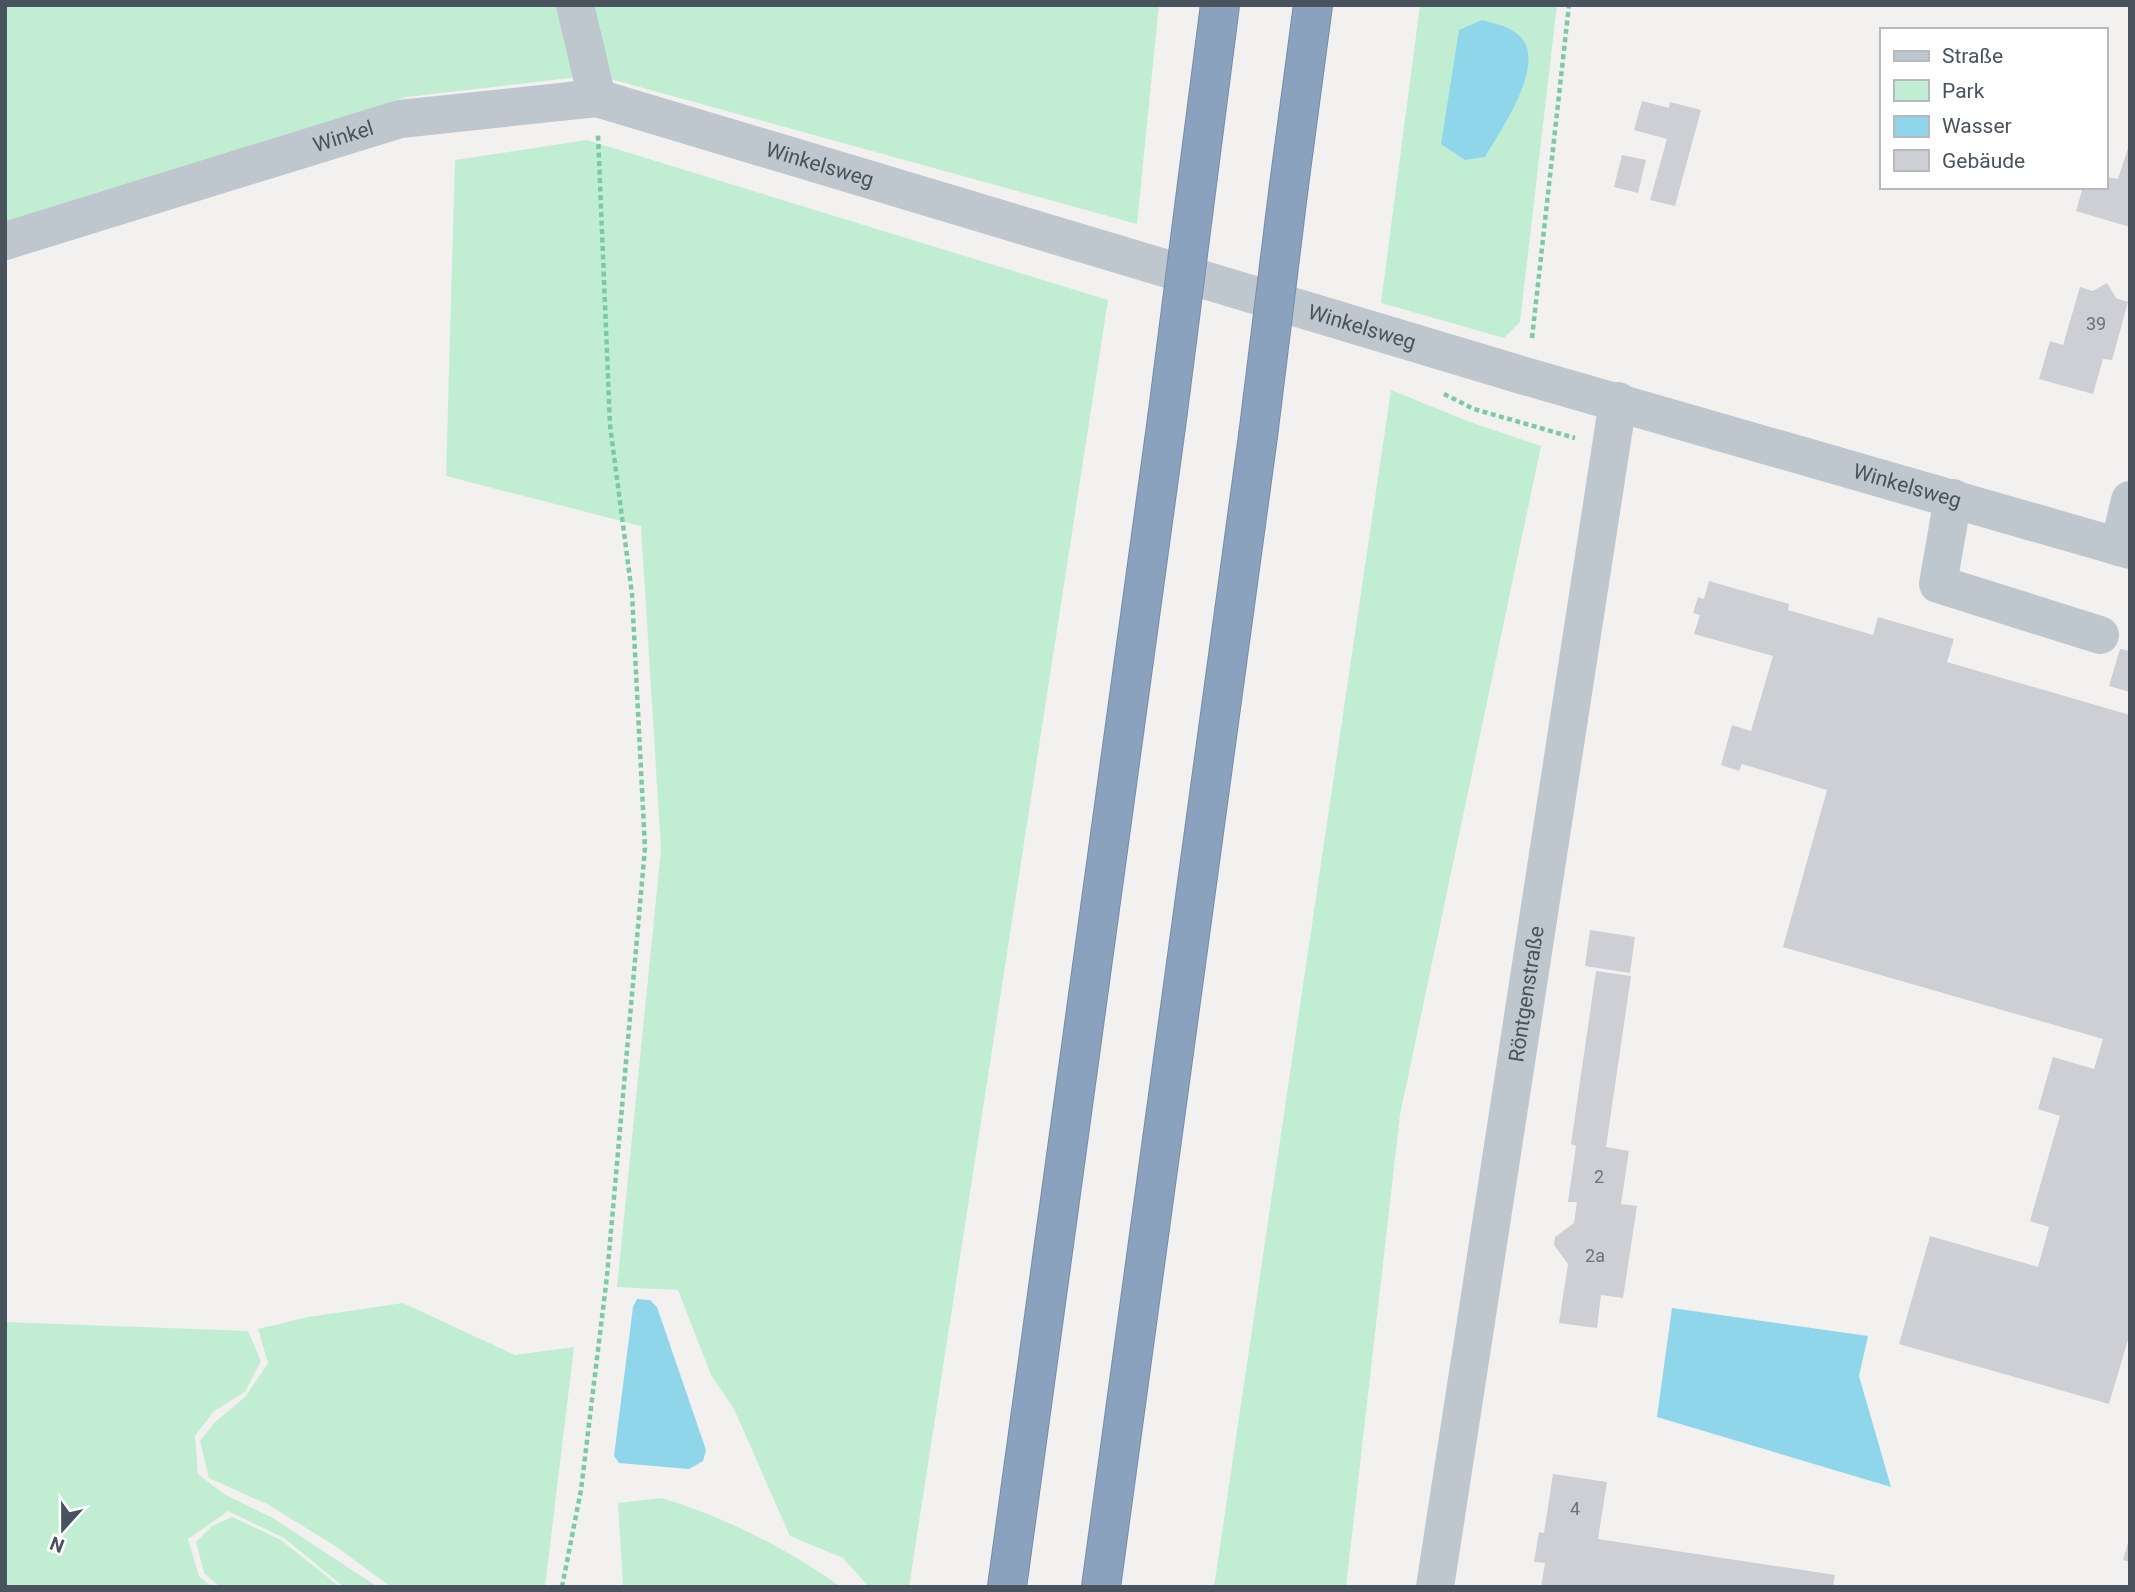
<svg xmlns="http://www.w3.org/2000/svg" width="2135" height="1592" font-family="Roboto,sans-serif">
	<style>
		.green { fill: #c1eed3 }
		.water { fill: #8fd6ea }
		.building { fill: #cdcfd5 }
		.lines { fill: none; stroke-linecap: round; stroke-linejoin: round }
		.highway-casing { stroke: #758da9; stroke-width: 40 }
		.path { stroke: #7acba4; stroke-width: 4.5; stroke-dasharray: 5 3.5; stroke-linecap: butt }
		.minor { stroke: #bfc7ce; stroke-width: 38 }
		.highway { stroke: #8aa2bd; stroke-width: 38 }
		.highway-bridge-casing { stroke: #758da9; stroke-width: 40; stroke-linecap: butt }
		.highway-bridge { stroke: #8aa2bd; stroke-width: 38 }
		.labels { text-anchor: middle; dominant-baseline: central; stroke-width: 5; stroke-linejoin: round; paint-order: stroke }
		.number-label { font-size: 18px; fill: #6a727b }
		.street-label { font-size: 21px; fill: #49535d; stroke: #fff }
	</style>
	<rect width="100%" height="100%" fill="#f3f0f0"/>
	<!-- green -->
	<g class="green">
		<polygon points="5,5 1159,5 1137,224 596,75 407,97 5,225"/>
		<polygon points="1420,5 1557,5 1520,322 1504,338 1381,303"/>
		<polygon points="587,140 1108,300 909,1587 869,1587 843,1558 790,1536 734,1409 711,1375 678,1290 617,1287 661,850 641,526 446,476 455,160"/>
		<polygon points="1391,390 1470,422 1541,446 1400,1115 1346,1587 1214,1587"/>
		<polygon points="403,1303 515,1355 574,1347 545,1587 391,1587 335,1546 269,1505 209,1478 200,1441 214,1423 245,1397 268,1363 258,1329 308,1317"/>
		<polygon points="5,1322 248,1331 261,1361 245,1392 214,1411 195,1436 198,1474 224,1494 273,1518 378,1587 344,1587 284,1538 228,1511 188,1539 199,1576 212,1587 5,1587"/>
		<path d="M661,1498C723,1516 788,1549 841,1587H623L618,1503Z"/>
		<polygon points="232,1517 281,1540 340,1587 220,1587 204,1573 196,1542 212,1526"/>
	</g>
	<!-- water -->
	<g class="water">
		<path d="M1482,20C1492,23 1505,25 1513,31C1555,54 1500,131 1485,157L1465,160L1441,144L1459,30Z"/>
		<polygon points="637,1299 650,1300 657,1307 706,1450 703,1461 689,1469 619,1463 614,1456 633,1307"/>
		<polygon points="1672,1308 1868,1336 1859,1376 1891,1487 1657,1417"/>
	</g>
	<!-- building -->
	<g class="building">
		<polygon points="1642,101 1669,108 1670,102 1701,110 1675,206 1650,200 1667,139 1634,130"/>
		<polygon points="2130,142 2130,227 2076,211 2083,187 2105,187 2105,177 2118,179"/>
		<polygon points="1622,155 1646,160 1638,193 1614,187"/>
		<polygon points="2107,283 2116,298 2128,302 2112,360 2103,359 2093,394 2039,379 2050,341 2063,345 2080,287 2093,291"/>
		<polygon points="1709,581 1789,604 1788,610 1873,635 1878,617 1954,639 1947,662 2130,715 2130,1333 2109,1404 1899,1344 1930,1236 2038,1267 2049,1227 2030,1221 2060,1116 2038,1109 2053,1057 2094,1069 2103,1039 1783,947 1827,790 1742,764 1739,771 1721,765 1732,725 1751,731 1773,656 1694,634 1700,615 1693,613 1698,597 1704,599"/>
		<polygon points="2120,649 2130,651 2130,692 2109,686"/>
		<polygon points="1590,930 1635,937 1630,973 1585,966"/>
		<polygon points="1596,971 1631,976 1606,1147 1629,1151 1621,1204 1637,1206 1623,1298 1601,1295 1597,1328 1559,1323 1568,1264 1554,1245 1555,1237 1574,1223 1577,1202 1568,1202 1576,1146 1571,1144"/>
		<polygon points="1553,1474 1607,1482 1598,1539 1835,1575 1833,1587 1541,1587 1545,1563 1534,1562 1539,1532 1544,1533"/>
		<polygon points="2129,1539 2130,1539 2130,1562 2123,1560"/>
	</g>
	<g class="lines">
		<!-- highway casing -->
		<g class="highway-casing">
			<g id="highway">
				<polyline points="1198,176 1220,5"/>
				<polyline points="1289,185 1313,5"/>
				<polyline points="1007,1587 1167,419"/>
				<polyline points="1101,1587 1258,436"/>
			</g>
		</g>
		<!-- path -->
		<g class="path">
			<polyline points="1532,338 1569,5"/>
			<polyline points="1444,394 1474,409 1575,438"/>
			<polyline points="562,1587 581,1490 607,1276 645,848 632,594 610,425 598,135"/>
		</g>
		<!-- minor -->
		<g class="minor">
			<polyline points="575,5 597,98"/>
			<path id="s1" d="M5,241L400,119L597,98L1528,377L2130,550"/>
			<polyline points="1953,498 1938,584 2100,635"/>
			<polyline points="2119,547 2130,500"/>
			<path id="s2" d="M1435,1587L1618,401"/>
		</g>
		<!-- highway -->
		<use href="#highway" class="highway"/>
		<!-- highway-bridge casing -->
		<g class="highway-bridge-casing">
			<g id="highway-bridge">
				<polyline points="1167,419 1198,176"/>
				<polyline points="1258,436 1289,185"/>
			</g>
		</g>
		<!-- highway-bridge -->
		<use href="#highway-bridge" class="highway-bridge"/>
	</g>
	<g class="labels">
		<!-- number labels -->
		<g class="number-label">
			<text x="2096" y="323">39</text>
			<text x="1599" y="1176">2</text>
			<text x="1595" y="1255">2a</text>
			<text x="1575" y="1508">4</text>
		</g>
		<!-- street labels -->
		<g class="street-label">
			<text stroke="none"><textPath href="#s1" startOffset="354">Winkel</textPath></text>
			<text stroke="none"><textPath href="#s1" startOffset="844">Winkelsweg</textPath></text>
			<text stroke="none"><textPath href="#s1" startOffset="1410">Winkelsweg</textPath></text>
			<text stroke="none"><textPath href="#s1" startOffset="1978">Winkelsweg</textPath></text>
			<text stroke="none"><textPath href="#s2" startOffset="600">Röntgenstraße</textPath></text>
		</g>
	</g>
	<!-- border -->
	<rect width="2135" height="1592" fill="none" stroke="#49535d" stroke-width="14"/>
	<!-- legend -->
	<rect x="1880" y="28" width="228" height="161" fill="#ffffff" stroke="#b6babe" stroke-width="2"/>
	<rect x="1894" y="51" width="35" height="10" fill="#bfc7ce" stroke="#b6babe" stroke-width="2"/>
	<text x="1942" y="63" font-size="21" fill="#49535d">Straße</text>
	<rect x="1894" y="80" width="35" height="21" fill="#c1eed3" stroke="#b6babe" stroke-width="2"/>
	<text x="1942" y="98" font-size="21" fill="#49535d">Park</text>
	<rect x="1894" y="116" width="35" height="21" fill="#8fd6ea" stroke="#b6babe" stroke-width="2"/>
	<text x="1942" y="133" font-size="21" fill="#49535d">Wasser</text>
	<rect x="1894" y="150" width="35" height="21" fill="#cdcfd5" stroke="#b6babe" stroke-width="2"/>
	<text x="1942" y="168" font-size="21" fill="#49535d">Gebäude</text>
	<!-- north arrow -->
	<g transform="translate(63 1529) rotate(201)" stroke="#ffffff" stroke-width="5" paint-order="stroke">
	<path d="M0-5L12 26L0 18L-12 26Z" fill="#49535d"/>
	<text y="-10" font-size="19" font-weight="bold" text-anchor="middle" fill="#49535d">N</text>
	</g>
</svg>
